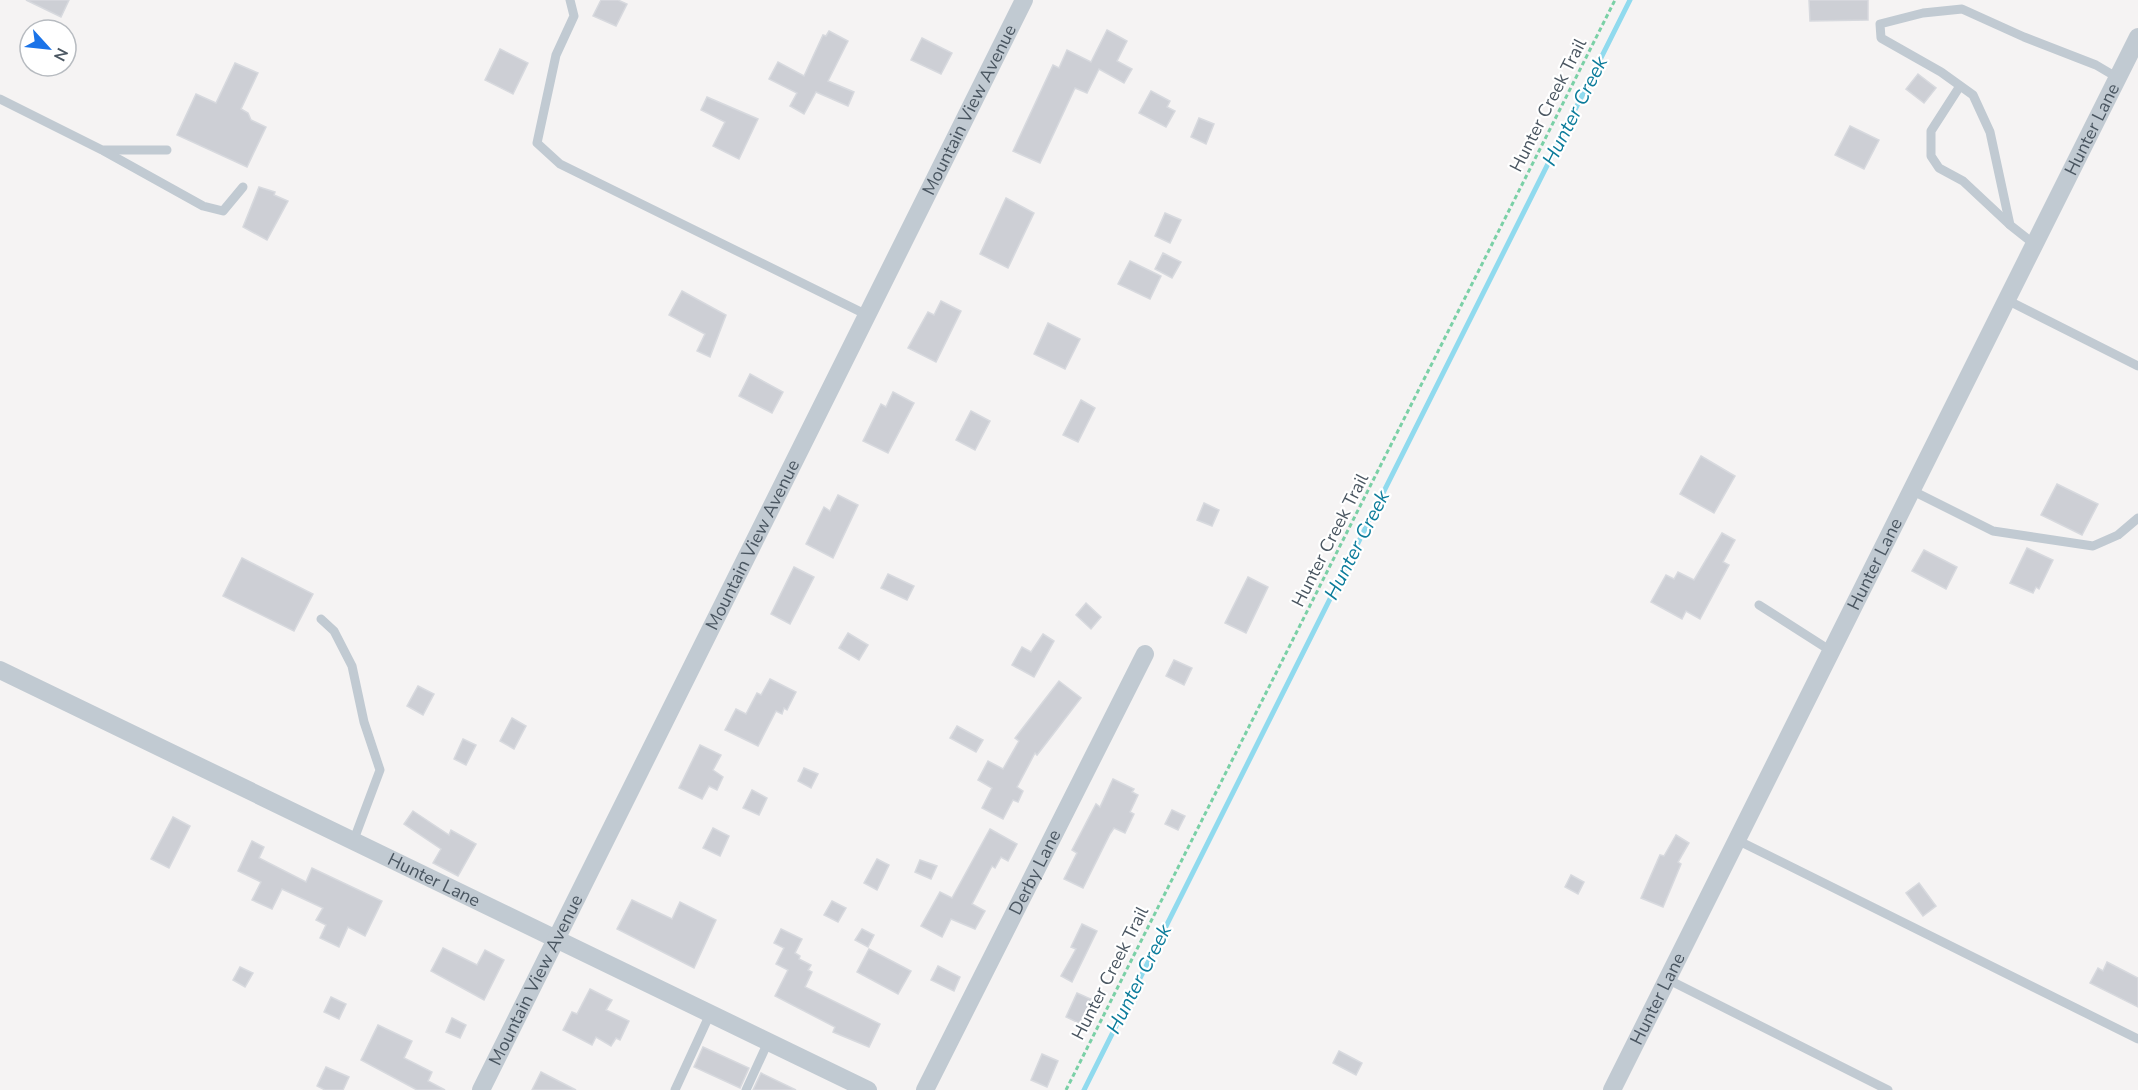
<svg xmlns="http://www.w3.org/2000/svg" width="2138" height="1090" font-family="'Nunito Sans',sans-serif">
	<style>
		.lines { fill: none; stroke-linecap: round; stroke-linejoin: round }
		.stream { stroke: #90daee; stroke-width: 5 }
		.building { fill: #cdcfd5; stroke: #d7d9de; stroke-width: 1.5 }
		.path { stroke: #7ad0a6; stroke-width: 3; stroke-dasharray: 4.5 3; stroke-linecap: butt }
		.service { stroke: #c1cad2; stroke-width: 9 }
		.minor { stroke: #c1cad2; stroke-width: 18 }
		.labels { text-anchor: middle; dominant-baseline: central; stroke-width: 4.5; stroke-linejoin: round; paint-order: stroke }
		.street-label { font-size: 18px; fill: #4a5661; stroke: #fff }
		.water-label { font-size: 20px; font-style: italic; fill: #0c7c9b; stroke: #fff }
	</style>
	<rect width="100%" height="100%" fill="#f5f3f3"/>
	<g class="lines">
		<!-- stream -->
		<polyline class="stream" points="1084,1090 1630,0"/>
	</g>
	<!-- building -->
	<g class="building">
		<polygon points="26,0 69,0 61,17"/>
		<polygon points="601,0 618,0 627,4 616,26 593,16"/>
		<polygon points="1809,0 1868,0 1868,20 1810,21"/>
		<polygon points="1107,30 1127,41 1117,61 1132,69 1124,83 1099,69 1087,93 1075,88 1040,163 1013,151 1053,65 1059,68 1067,50 1091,62"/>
		<polygon points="829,31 848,41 828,81 854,92 848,106 816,92 804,114 790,106 797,93 769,79 778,62 804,76 823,35 826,36"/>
		<polygon points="922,38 952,53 941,74 911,60"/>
		<polygon points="500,49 528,63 513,94 485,80"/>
		<polygon points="235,63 258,73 241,109 248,113 251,120 266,127 247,167 177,135 196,94 216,103"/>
		<polygon points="1918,74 1936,88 1924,103 1906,89"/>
		<polygon points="1151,91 1170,101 1167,107 1175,111 1166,127 1139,113"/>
		<polygon points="707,97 758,119 739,159 713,146 725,122 701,110"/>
		<polygon points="1199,118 1214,124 1206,144 1191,137"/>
		<polygon points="1850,126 1879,140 1864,169 1835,155"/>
		<polygon points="259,187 275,192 274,195 288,201 267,240 243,227"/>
		<polygon points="1006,198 1034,213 1008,268 980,254"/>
		<polygon points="1165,213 1181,220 1170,243 1155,236"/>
		<polygon points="1163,253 1181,262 1172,278 1155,269"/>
		<polygon points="1130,261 1161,276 1150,299 1118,284"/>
		<polygon points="682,291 726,315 710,357 697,351 705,334 669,315"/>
		<polygon points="941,301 961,311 936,362 908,348 928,312 934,315"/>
		<polygon points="1048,323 1080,339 1065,369 1034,354"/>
		<polygon points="750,374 783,392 772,413 739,396"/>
		<polygon points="893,392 914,403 888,453 863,441 881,404 886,407"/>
		<polygon points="1081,400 1095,408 1078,442 1063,435"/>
		<polygon points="971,411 990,421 975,450 956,440"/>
		<polygon points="1701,456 1735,476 1714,513 1680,494"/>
		<polygon points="2057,484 2098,504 2082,535 2041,515"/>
		<polygon points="838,495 858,505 833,558 806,544 824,507 830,511"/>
		<polygon points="1204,503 1219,510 1212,526 1197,520"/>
		<polygon points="1722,533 1735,540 1723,562 1729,565 1700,619 1686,611 1682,619 1651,602 1666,575 1674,579 1678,572 1694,580"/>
		<polygon points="2027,548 2053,560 2039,589 2036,587 2033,593 2010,583"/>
		<polygon points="1924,550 1957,567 1946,589 1912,571"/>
		<polygon points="242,558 313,594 294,631 223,596"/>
		<polygon points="794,567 814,577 790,624 771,614"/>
		<polygon points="888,574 914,586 907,600 881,588"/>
		<polygon points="1248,577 1268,587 1246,633 1225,623"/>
		<polygon points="1086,603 1101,617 1091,629 1076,615"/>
		<polygon points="848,633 868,645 859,660 839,648"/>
		<polygon points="1043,634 1054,641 1034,677 1012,665 1022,647 1031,652"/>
		<polygon points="1174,660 1192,668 1184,685 1166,676"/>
		<polygon points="770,679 796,692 787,710 784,708 782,714 776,711 758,746 725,730 736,709 746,714 757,693 761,695"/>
		<polygon points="1059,681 1081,698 1037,755 1035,753 1017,787 1023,791 1018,802 1013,800 1003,819 982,808 992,788 978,780 988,761 1003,769 1019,741 1015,738"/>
		<polygon points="418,686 434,694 423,715 407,706"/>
		<polygon points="512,718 526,726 514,749 500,741"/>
		<polygon points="957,726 983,740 976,752 950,738"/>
		<polygon points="463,739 476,745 466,765 454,759"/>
		<polygon points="700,745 721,755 713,770 723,777 717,790 709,786 702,799 679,788"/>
		<polygon points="804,768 818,774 811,788 798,781"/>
		<polygon points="1113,779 1134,789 1132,792 1138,795 1130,812 1134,814 1125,833 1114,828 1110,834 1083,888 1064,879 1077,853 1072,850 1096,804 1100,807"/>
		<polygon points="752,790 767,798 759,815 743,808"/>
		<polygon points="1172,810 1185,816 1178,830 1165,824"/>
		<polygon points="413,811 449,835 451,830 476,844 458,876 433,863 441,849 404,824"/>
		<polygon points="173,817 190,826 169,868 151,859"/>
		<polygon points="713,828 729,836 720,856 703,848"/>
		<polygon points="990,829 1017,844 1008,861 1001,857 995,868 992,866 972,904 985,911 975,929 951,919 942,937 921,926 940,892 952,898"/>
		<polygon points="1676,835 1689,843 1678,862 1681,864 1663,907 1641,898 1660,855 1664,856"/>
		<polygon points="252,841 264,847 259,858 306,882 312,868 382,901 365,936 348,927 339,947 320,938 326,925 316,920 323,908 282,889 272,909 252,900 261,882 238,871"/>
		<polygon points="877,859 889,865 877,890 864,883"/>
		<polygon points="920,860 937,866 931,879 915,872"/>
		<polygon points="1571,875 1584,882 1578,894 1565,887"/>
		<polygon points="1919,883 1936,906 1923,916 1906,893"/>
		<polygon points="632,900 672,919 680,902 716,920 694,968 617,929"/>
		<polygon points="832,901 846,908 838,922 824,915"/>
		<polygon points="1082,924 1097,931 1072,982 1061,976 1076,949 1071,947"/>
		<polygon points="781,929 802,939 795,953 800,956 799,959 811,965 808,970 812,972 805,987 880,1024 869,1047 833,1032 835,1027 775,996 788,970 776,964 784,948 774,943"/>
		<polygon points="862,929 874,935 868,947 855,940"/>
		<polygon points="443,948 477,965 485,950 504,960 484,1000 431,971"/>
		<polygon points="869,949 911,971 898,994 857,972"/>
		<polygon points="2107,962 2138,978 2138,1007 2090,983 2098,968 2103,971"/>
		<polygon points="938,966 960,977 954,991 931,980"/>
		<polygon points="240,967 253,973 245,987 233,980"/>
		<polygon points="590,989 612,1000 606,1010 629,1021 620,1040 616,1038 611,1046 596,1037 592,1045 563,1030 572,1012 577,1014"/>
		<polygon points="1077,993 1093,1000 1081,1024 1066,1017"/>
		<polygon points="331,997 346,1004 339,1019 324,1012"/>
		<polygon points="452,1018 466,1025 460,1038 446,1032"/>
		<polygon points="378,1025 412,1041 404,1058 432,1072 428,1081 445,1090 417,1090 361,1060"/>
		<polygon points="703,1047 749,1068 740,1088 694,1067"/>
		<polygon points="1339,1051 1362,1063 1356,1075 1333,1063"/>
		<polygon points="1042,1054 1058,1061 1047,1087 1031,1080"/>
		<polygon points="326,1067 349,1077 343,1090 325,1090 317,1086"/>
		<polygon points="541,1072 576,1090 532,1090"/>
		<polygon points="761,1073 796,1090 753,1090"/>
	</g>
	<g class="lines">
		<!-- path -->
		<polyline class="path" points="1066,1090 1615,0"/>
		<!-- service -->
		<g class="service">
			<polyline points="570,0 574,16 556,55 537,143 560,164 867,315"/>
			<polyline points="1960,86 1931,131 1931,156 1939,168 1963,181 2009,224"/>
			<polyline points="0,99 102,150 167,150"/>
			<polyline points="104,151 203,206 223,211 243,187"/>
			<polyline points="2034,244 2010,225 1990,132 1973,95 1941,72 1881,38 1880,24 1923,13 1962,9 2024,37 2096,65 2118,78"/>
			<polyline points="2007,300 2138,366"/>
			<polyline points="1913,491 1993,531 2093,546 2118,535 2138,518"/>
			<polyline points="1759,605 1831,651"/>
			<polyline points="321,619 334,631 352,666 364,722 380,770 353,842"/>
			<polyline points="1737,840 2138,1039"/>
			<polyline points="1667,979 1888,1090"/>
			<polyline points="675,1090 710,1014"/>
			<polyline points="746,1090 768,1042"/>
		</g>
		<!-- minor -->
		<g class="minor">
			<path id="s1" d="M0,670L868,1090"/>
			<path id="s2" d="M481,1090L1024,0"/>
			<path id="s3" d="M925,1090L1145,654"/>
			<path id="s4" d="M1612,1090L2138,37"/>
		</g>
	</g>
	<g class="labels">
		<!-- street labels -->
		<g class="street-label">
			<text transform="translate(1548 105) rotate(-63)">Hunter Creek Trail</text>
			<text stroke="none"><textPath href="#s2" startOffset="1095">Mountain View Avenue</textPath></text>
			<text stroke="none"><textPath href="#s4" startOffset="1074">Hunter Lane</textPath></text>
			<text transform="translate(1330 540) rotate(-63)">Hunter Creek Trail</text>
			<text stroke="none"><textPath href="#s2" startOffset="609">Mountain View Avenue</textPath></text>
			<text stroke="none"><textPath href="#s4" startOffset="588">Hunter Lane</textPath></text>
			<text stroke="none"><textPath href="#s3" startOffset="244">Derby Lane</textPath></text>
			<text stroke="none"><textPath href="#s1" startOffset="482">Hunter Lane</textPath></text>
			<text transform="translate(1110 973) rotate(-63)">Hunter Creek Trail</text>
			<text stroke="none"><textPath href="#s2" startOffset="123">Mountain View Avenue</textPath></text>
			<text stroke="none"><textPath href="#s4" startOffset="102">Hunter Lane</textPath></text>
		</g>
		<!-- water labels -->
		<g class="water-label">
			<text transform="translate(1575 111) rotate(-63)">Hunter Creek</text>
			<text transform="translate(1357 545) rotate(-63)">Hunter Creek</text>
			<text transform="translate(1139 979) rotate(-63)">Hunter Creek</text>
		</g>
	</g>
	<!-- north arrow -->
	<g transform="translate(48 48) rotate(117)"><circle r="28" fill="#ffffff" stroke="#b7bbc0" stroke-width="1.5"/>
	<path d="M0-4.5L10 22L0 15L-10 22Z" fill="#1a73e8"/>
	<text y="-9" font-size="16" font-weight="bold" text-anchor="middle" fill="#4a5661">N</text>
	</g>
</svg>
